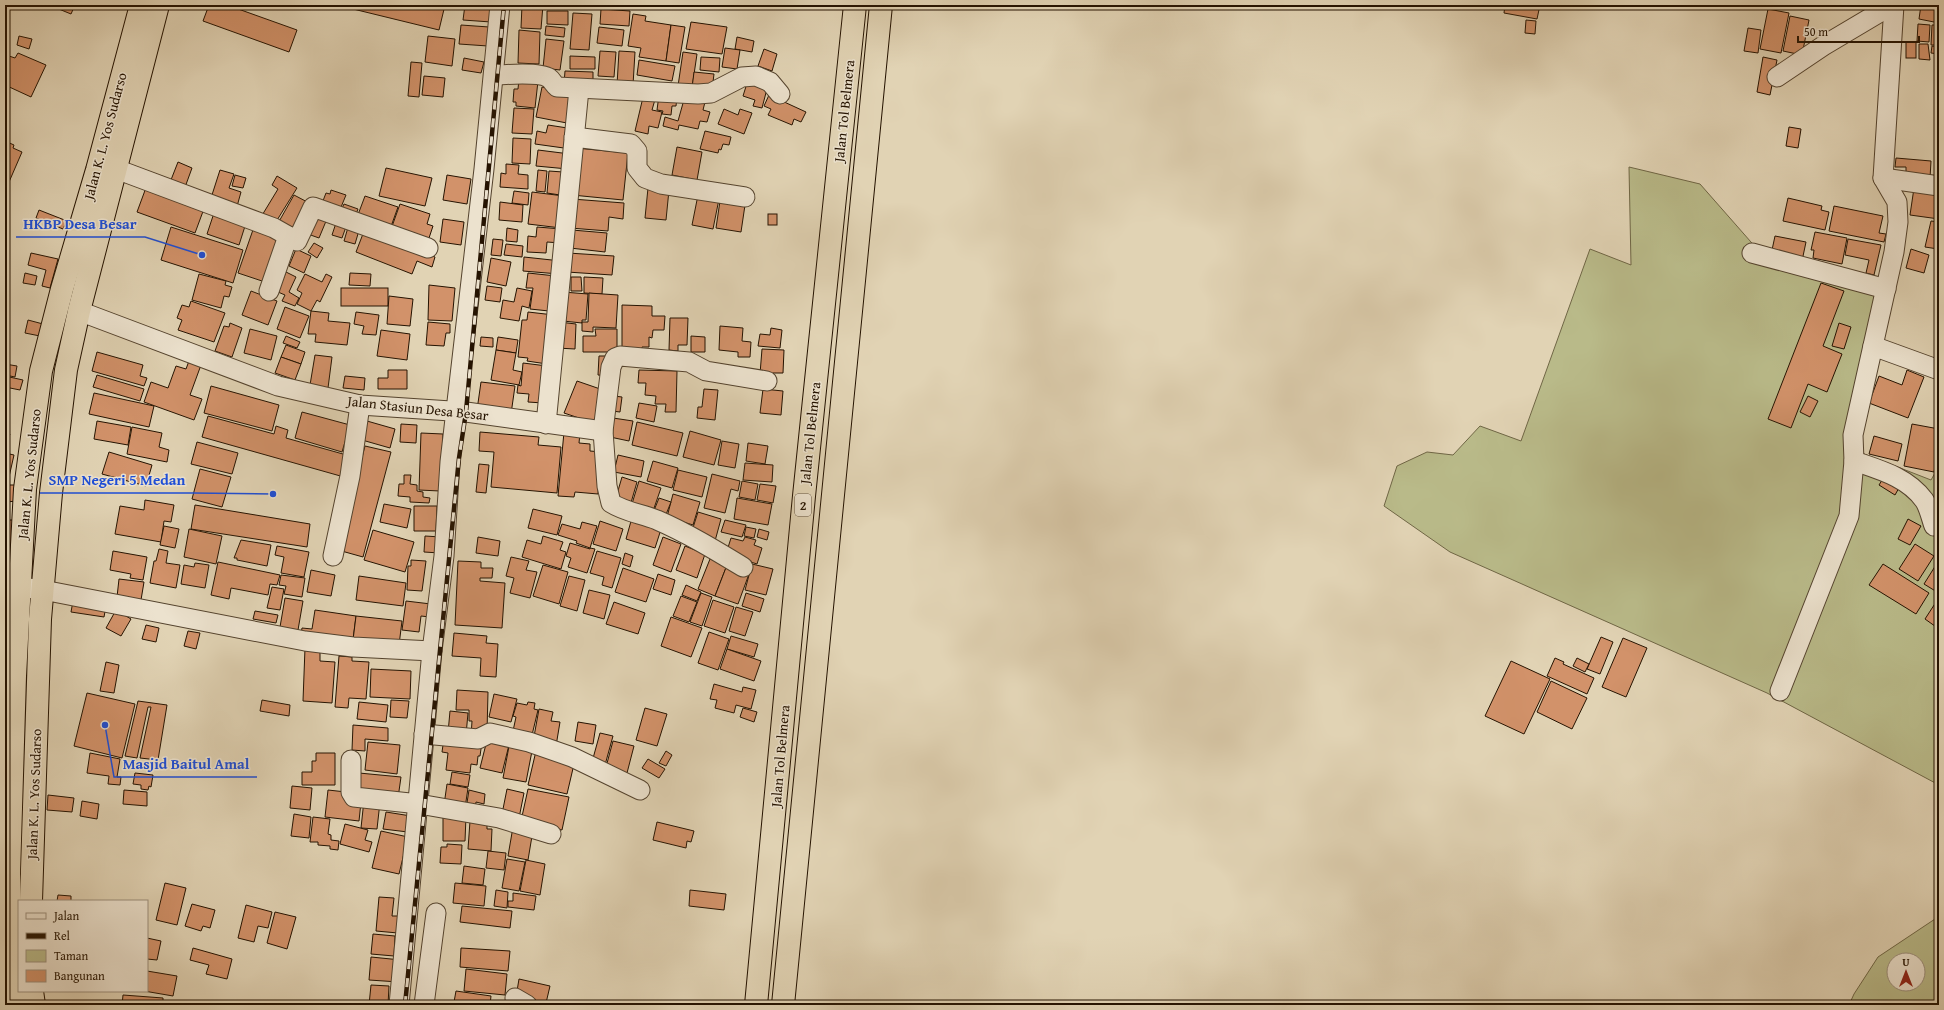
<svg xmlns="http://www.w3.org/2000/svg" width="1944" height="1010" font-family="'Gentium Book Plus',serif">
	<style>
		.green { fill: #b9ba89; stroke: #6f6645; fill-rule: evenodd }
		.building { fill: #d2926a; stroke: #251301 }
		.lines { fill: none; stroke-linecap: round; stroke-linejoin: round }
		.minor-casing { stroke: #54432e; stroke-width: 21 }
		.trunk-casing { stroke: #251301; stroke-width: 24 }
		.motorway-casing { stroke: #251301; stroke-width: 24 }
		.minor { stroke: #ece2ce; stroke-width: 19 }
		.trunk { stroke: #e1d3b4; stroke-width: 22 }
		.motorway { stroke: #e1d3b4; stroke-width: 22 }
		.rail-casing { stroke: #251301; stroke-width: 4.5 }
		.rail { stroke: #ece2ce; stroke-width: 3; stroke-dasharray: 9; stroke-linecap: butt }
		.labels { text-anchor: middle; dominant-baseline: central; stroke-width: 3; stroke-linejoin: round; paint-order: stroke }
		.shield { fill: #ece2ce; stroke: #61513e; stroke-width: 1 }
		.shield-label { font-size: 13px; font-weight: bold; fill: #251301 }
		.street-label { font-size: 14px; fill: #251301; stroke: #ece2ce }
		.leader { fill: none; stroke: #1d4ed8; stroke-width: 1.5 }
		.callout-dot { fill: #1d4ed8; stroke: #ece2ce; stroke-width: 1.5 }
		.callout-label { font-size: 15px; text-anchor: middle; font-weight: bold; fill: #1d4ed8; stroke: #ece2ce; stroke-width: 3; stroke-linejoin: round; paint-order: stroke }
	</style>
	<rect width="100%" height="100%" fill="#e1d3b4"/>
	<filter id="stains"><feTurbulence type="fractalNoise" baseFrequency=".005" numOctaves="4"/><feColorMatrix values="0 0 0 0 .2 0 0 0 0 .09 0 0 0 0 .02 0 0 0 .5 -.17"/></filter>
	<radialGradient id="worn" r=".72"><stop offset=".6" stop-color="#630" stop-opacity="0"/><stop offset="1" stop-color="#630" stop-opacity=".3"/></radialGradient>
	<!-- green -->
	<g class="green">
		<polygon points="1629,167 1700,184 1758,250 1878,296 1854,450 1931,480 1939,466 1939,785 1767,693 1450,552 1384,506 1397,466 1427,452 1453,455 1480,426 1521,441 1590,249 1631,265"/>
		<path d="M1935,919H1939V1005H1849L1854,994L1878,957ZM1894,960H1918V984H1894Z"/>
	</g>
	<!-- building -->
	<g class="building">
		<polygon points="49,5 75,5 71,14"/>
		<polygon points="209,5 227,5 297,30 289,52 203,21"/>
		<polygon points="350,5 445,5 439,30 349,8"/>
		<polygon points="465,5 493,5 491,22 463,20"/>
		<polygon points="522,5 543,5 541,29 521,28"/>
		<polygon points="1505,5 1540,5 1537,19 1504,13"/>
		<polygon points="1921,5 1939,7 1939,23 1919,19"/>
		<polygon points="601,9 630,11 629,26 600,24"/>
		<polygon points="1768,9 1789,13 1781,53 1760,49"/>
		<polygon points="547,11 568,11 568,25 547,24"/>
		<polygon points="573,13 592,14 589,50 570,49"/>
		<polygon points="633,14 646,16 645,21 671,25 666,61 639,57 641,48 628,46"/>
		<polygon points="1790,16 1809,20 1802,55 1783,51"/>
		<polygon points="1526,20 1536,21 1535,34 1525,33"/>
		<polygon points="691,22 727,27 722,54 686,49"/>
		<polygon points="1918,24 1930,25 1929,42 1917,41"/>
		<polygon points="461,25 489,27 488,46 459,44"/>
		<polygon points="671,25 685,27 679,63 666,61"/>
		<polygon points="1932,25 1939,25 1939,45 1931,45"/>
		<polygon points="546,26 565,28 564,37 545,35"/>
		<polygon points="599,27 624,30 622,46 597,43"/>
		<polygon points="1748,28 1761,30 1758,53 1744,51"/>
		<polygon points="519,30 540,32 539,64 518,63"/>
		<polygon points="19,36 32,39 29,49 17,45"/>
		<polygon points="428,36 455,39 452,66 425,62"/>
		<polygon points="737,37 754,41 752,52 735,49"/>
		<polygon points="546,39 564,41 560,70 543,68"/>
		<rect x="1906" y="42" width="10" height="16"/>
		<polygon points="1919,44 1928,44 1930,60 1919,59"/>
		<polygon points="1932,46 1939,47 1939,54 1931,53"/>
		<polygon points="725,48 740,50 737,69 722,67"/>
		<polygon points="764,49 777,54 772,71 758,66"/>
		<polygon points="600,51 616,52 614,77 598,76"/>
		<polygon points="619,51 635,52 633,85 617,85"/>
		<polygon points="683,52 697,54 692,88 678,86"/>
		<polygon points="18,53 46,65 31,97 5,85 5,63 9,56 15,58"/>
		<polygon points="570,56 595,57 595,69 570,69"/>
		<polygon points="701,57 720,58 719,72 700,70"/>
		<polygon points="1763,57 1777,60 1770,95 1757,92"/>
		<polygon points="464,58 484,62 481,73 462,70"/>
		<polygon points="639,60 675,66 672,81 637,75"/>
		<polygon points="411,62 422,63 419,97 408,96"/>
		<polygon points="565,71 593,72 593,84 564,84"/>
		<polygon points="694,72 714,74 712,90 692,88"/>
		<polygon points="424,76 445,78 443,97 422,95"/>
		<polygon points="519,79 538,81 535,108 516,106 516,102 513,102 514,89 518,89"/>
		<polygon points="748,80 768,85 762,108 753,106 755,100 743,96"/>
		<polygon points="542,87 578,94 572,124 536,117"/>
		<polygon points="644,93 656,96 652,110 662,112 658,128 649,126 648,134 635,131"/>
		<polygon points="659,95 677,97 676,106 672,106 671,115 662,114 663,111 657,110"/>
		<polygon points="769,95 806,112 801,122 794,119 792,125 768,115 771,109 764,106"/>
		<polygon points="685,96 705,102 703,110 710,112 707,122 700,121 698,129 679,125 678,130 663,126 665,117 678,121"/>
		<polygon points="514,108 534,109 532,134 512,133"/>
		<polygon points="724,109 738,115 740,109 752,113 744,134 718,124"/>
		<polygon points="548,125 574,129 571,149 535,144 537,131 546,133"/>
		<polygon points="1789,127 1801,129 1798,148 1786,146"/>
		<polygon points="705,131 731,137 729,145 723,144 721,150 719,149 718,153 700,149"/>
		<polygon points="1939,134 1939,162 1935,161"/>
		<polygon points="513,138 531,139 530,164 512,163"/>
		<polygon points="5,141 14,145 13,148 22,152 9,182 5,181"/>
		<polygon points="677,147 702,152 697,180 672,175"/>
		<polygon points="576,148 628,153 623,200 572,195"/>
		<polygon points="538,150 570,154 568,169 536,166"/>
		<polygon points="1896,158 1931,161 1930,178 1906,177 1906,167 1895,167"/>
		<polygon points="178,162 192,168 184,190 169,185"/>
		<polygon points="506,164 519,165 518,174 528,175 528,189 500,187 501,173 506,174"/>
		<polygon points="386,168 432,178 425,206 379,196"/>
		<polygon points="220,170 234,174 229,188 241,192 236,210 211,198"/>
		<polygon points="538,170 547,171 545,192 536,191"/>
		<polygon points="549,171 563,172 560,195 547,193"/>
		<polygon points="235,175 246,178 243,188 232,186"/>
		<polygon points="447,175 471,179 467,204 443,200"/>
		<polygon points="277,176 297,188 274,225 261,217 278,189 272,185"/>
		<polygon points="147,185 205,206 195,233 137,212"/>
		<polygon points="648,188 669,190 666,220 645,218"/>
		<polygon points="1914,188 1939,191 1939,219 1910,215"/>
		<polygon points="331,190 346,195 339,212 321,206 326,193 330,194"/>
		<polygon points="514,191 529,193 528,205 512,203"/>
		<polygon points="532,192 564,196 561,228 528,224"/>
		<polygon points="294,195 313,205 296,235 277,225"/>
		<polygon points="698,195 719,199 713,229 692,225"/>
		<polygon points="365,196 398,207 389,232 356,220"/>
		<polygon points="1788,198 1822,206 1821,210 1829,212 1825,230 1783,221"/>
		<polygon points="572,199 624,203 623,219 609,217 608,231 570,228"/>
		<polygon points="720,201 745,205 741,232 716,228"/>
		<polygon points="500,202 523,205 522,222 499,220"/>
		<polygon points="344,204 358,209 354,219 340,213"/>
		<polygon points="400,204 430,214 427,224 433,226 427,244 390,232"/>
		<polygon points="1834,206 1883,216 1879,233 1886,234 1884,242 1829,231"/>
		<polygon points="315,209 329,214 319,238 305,233"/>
		<polygon points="39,210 67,221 63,229 36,218"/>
		<polygon points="214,213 246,223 239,245 207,234"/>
		<rect x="768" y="214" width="9" height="11"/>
		<polygon points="443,219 464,222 461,245 440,242"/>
		<polygon points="337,220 347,224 342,238 332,235"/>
		<polygon points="1931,221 1939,222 1938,249 1925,247"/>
		<polygon points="255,224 284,235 268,283 238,273"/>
		<polygon points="349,224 360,227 355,244 344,241"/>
		<polygon points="366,226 435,257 432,267 417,261 412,274 356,252"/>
		<polygon points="171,227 243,250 233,283 161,260"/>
		<polygon points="537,227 562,229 561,243 547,242 546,253 527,252 528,236 536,237"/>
		<polygon points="507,228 518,230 517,242 506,241"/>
		<polygon points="572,230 607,233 605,252 570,248"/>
		<polygon points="1815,232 1847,238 1842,264 1813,258 1814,250 1811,250"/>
		<polygon points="1775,236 1806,242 1802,261 1772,250"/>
		<polygon points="493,239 503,240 501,256 491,255"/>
		<polygon points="1848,239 1881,245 1874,275 1866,273 1869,260 1845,255"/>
		<polygon points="314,243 323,248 317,258 308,252"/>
		<polygon points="506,244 523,246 522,257 504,255"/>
		<polygon points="296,249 311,256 304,273 289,266"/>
		<polygon points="1911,249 1929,255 1924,273 1906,268"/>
		<polygon points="31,253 58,259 50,288 42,286 46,270 28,265"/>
		<polygon points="568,253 614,256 612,275 567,272"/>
		<polygon points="524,257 561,261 559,274 523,271"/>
		<polygon points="491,258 511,262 506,286 487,282"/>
		<polygon points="286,272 296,277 289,292 299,298 295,306 282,301 285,295 278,292"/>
		<polygon points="25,273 37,276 35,285 23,283"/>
		<polygon points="350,273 371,274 370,286 349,285"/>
		<polygon points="528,273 556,276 549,311 530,309 533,288 526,288"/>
		<polygon points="199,274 226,281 225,285 232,287 229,297 224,296 221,308 192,300"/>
		<polygon points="305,274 322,282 326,274 332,277 320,302 317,300 311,311 297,304 302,293 297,290"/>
		<polygon points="571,277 581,277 582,291 571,291"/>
		<polygon points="584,277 603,278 602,294 584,293"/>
		<polygon points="1821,283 1844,291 1823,346 1842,354 1827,392 1808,384 1791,428 1768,419"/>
		<polygon points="429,285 455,288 452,321 428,320"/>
		<polygon points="487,286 502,288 500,302 485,300"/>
		<rect x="341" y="288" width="47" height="18"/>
		<polygon points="517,288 532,291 529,308 522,306 519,321 500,318 503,300 514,302"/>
		<polygon points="251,291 277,301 268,325 242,315"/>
		<polygon points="563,292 588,294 586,320 582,320 582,323 563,321"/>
		<polygon points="589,293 618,295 616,328 593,327 593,332 582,331 582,322 588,322"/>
		<polygon points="389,296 413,299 410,326 387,324"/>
		<polygon points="191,301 225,313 214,342 178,330 182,320 177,318 182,305 189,307"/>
		<polygon points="622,305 652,306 652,316 665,316 664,330 653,330 652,338 649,337 649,347 642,347 642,351 622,350"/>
		<polygon points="285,307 309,316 300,338 277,329"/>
		<polygon points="311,311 329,313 328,321 350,323 347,345 315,342 316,334 308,334"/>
		<polygon points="356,312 379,315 376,335 362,334 364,326 354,324"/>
		<polygon points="528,312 554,315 547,364 527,361 528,358 518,357 522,320 527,320"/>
		<polygon points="670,318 688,318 687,345 678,345 678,351 669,350"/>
		<polygon points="28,320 43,324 40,336 25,333"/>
		<polygon points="428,322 450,324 450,333 446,333 444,346 426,345"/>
		<polygon points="559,322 576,324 575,349 557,348"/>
		<polygon points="230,323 242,328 232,357 215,351 224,326 229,327"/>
		<polygon points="1839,323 1851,327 1844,349 1832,346"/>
		<polygon points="720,326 743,328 742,341 751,342 750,357 738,357 738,352 719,350"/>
		<polygon points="771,328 782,330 780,348 758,346 760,334 770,335"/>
		<polygon points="250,329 277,336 271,360 244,353"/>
		<polygon points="595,329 617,329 617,352 583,352 583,336 596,336"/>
		<polygon points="381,330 410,334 407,360 377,356"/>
		<polygon points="286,336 300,342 297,348 283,343"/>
		<polygon points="691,336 705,337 705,352 691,352"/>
		<polygon points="481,337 493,338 493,347 480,346"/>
		<polygon points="498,337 518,340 516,353 496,350"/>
		<polygon points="286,345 305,352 301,364 281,357"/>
		<polygon points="762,349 784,350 783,373 773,373 773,375 760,374"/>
		<polygon points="496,350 516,353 513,370 522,372 519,385 491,380"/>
		<polygon points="97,352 143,365 140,376 147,378 144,386 92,371"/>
		<polygon points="315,355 332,357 328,388 310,385"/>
		<polygon points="599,356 609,356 609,376 598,375"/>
		<polygon points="281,357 301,364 295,380 275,373"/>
		<polygon points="189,361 201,365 190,395 202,399 194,420 144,402 151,382 168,388 176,366 186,369"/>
		<polygon points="523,363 547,366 543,403 528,402 529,394 517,393 518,385 521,386"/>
		<polygon points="5,364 17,366 15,377 5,375"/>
		<polygon points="388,370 407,370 407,389 378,389 378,378 388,378"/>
		<polygon points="639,370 677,371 676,412 665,412 666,404 655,404 656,396 645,395 646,383 638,383"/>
		<polygon points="1907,370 1924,377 1908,418 1869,403 1879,376 1902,385"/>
		<polygon points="97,375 144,389 140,401 93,387"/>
		<polygon points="5,376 23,380 20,390 5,387"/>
		<polygon points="345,376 365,378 364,390 343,388"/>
		<polygon points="577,381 606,391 594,423 564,413"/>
		<polygon points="481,382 515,386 511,414 477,410"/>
		<polygon points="211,386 279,405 272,431 204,413"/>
		<polygon points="704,389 718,390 715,420 697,418 698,407 702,407"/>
		<polygon points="763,389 783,391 781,415 760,413"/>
		<polygon points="94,393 154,406 149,427 89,414"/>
		<polygon points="614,396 622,397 620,412 612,411"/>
		<polygon points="1808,396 1818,401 1810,417 1800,412"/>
		<polygon points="639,403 657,406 654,422 636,418"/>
		<polygon points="302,412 350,425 342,452 295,438"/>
		<polygon points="208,416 274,434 276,426 288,430 286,438 350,456 344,477 202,437"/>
		<polygon points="613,418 633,421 629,441 610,437"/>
		<polygon points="97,421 131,427 128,445 94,439"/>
		<polygon points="367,421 395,429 390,448 362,440"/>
		<polygon points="637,422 683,433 677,456 632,445"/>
		<polygon points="401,424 417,425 416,443 400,442"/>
		<polygon points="1912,424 1939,429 1939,445 1934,472 1904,466"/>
		<polygon points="132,427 162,433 159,447 169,450 167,462 127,454"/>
		<polygon points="690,431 721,440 714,465 683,457"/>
		<polygon points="5,432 10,434 5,445"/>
		<polygon points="480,432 539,437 538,445 561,447 557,493 491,487 494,452 479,451"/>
		<polygon points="564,432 580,433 579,443 590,444 590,451 602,452 598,494 575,492 574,497 558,496"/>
		<polygon points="421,433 443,434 440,491 419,490"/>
		<polygon points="1874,436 1902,444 1898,461 1869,454"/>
		<polygon points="722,441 739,444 735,468 718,465"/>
		<polygon points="197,442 238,453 232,474 191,464"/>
		<polygon points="748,443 768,446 765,464 746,461"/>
		<polygon points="365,446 391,452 363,557 338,550"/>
		<polygon points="109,452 152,465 146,486 102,474"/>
		<polygon points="5,453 14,455 9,477 5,476"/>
		<polygon points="618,455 644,461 641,477 614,472"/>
		<polygon points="653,461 678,468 672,488 647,481"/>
		<polygon points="745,463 773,465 772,482 743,480"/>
		<polygon points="479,464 489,465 486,493 476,492"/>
		<polygon points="200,469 231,477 222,507 192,499"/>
		<polygon points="678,470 707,477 702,497 673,490"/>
		<polygon points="712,474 740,481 738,491 731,489 725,513 704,508"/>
		<polygon points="404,475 411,475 410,484 417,485 417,491 423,492 423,497 430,498 429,503 410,502 410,497 398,496 399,484 404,484"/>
		<polygon points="622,477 637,482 630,506 615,501"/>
		<polygon points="1884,477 1900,486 1895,495 1879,485"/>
		<polygon points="639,481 661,488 652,514 631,507"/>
		<polygon points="742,481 758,484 755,500 739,497"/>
		<polygon points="760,484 776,486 773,503 757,500"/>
		<polygon points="5,485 18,485 18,501 5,502"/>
		<polygon points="673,494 700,502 693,525 667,517"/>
		<polygon points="659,498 671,502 665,517 653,513"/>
		<polygon points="737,498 772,504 768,525 734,519"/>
		<polygon points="145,500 174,505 171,522 164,521 161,542 115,534 120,506 144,510"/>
		<polygon points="384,504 411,509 407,528 380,522"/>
		<polygon points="195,505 310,524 307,547 191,529"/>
		<polygon points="414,506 437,506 436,531 414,531"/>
		<polygon points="533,509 562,516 557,535 528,528"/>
		<polygon points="698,512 721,519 715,541 691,534"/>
		<polygon points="633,514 663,523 655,548 626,539"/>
		<polygon points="1908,519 1921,526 1910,545 1898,539"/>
		<rect x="5" y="520" width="9" height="32"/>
		<polygon points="725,520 746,525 742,537 721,532"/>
		<polygon points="600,521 623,529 616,551 593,544"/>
		<polygon points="582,522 597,526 590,548 576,543 577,541 558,535 562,524 580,529"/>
		<polygon points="164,526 179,529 175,548 160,545"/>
		<polygon points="746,527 756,529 754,538 744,536"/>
		<polygon points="189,529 222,536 216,564 184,557"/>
		<polygon points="759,529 769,532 767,540 757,537"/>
		<polygon points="373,530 414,542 405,572 364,560"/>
		<polygon points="425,536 441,537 440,553 424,552"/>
		<polygon points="543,536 563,542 560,550 566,552 561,569 522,557 527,540 541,544"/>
		<polygon points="478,537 500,541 498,556 476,553"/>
		<polygon points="663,537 681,544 671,572 653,565"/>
		<polygon points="745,537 756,540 754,545 762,548 757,564 726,554 731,538 743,541"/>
		<polygon points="241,540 271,545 267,566 237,560 237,558 234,558"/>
		<polygon points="570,543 590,549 590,548 595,549 587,573 568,567 571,558 566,556"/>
		<polygon points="1915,544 1934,556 1918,581 1899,569"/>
		<polygon points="277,546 309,552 304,577 281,573 284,557 275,555"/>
		<polygon points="685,546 705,554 697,578 676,570"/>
		<polygon points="159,549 168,551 166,563 180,565 176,588 150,583 154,561 156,561"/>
		<polygon points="113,551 147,557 143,580 130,578 131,574 110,570"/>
		<polygon points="597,551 621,558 612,588 602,585 604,577 590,573"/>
		<polygon points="625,553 633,556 630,567 622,564"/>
		<polygon points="511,557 529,561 526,570 537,572 530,598 510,593 514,578 506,576"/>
		<polygon points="710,559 727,565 715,596 698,589"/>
		<polygon points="411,560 426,561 422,591 407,590 408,566 411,566"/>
		<polygon points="1939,560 1939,588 1937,592 1924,584"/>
		<polygon points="458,561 481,562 481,568 493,568 492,578 480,578 480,581 505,583 502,628 455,625"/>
		<polygon points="218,562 280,575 277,585 270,584 268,595 231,588 229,599 211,595"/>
		<polygon points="195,563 209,565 205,588 181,584 184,565 194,567"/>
		<polygon points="752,564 773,569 766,595 745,590"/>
		<polygon points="1883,564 1929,593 1916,614 1869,585"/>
		<polygon points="543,565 568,572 559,604 533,596"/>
		<polygon points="727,565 749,574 738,604 715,596"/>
		<polygon points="623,568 654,579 646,602 615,592"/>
		<polygon points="311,570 335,575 331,596 307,592"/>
		<polygon points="658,574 675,580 671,595 653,589"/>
		<polygon points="281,575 305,578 302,597 284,594 286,586 279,585"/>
		<polygon points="359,576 406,583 403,606 356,600"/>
		<polygon points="569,576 585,580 577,611 560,606"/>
		<polygon points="119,579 144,582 141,600 117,597"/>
		<polygon points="686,585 701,592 697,601 682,595"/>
		<polygon points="272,587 284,589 280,610 267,608"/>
		<rect x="5" y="589" width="4" height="20"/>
		<polygon points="589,590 610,595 604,619 583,613"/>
		<polygon points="701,593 712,597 702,626 690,622"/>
		<polygon points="746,593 764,599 760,612 742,606"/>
		<polygon points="681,596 697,602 689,622 673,616"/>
		<polygon points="285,598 303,601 298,630 280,627"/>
		<polygon points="1938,599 1939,600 1939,629 1925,619"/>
		<polygon points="713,600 734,607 725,633 704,626"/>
		<polygon points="73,601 106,606 104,617 71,612"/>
		<polygon points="406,601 431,604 430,617 421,616 419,632 402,630"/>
		<polygon points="614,602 645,613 638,634 606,624"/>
		<polygon points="736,607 753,612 745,636 729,631"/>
		<polygon points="116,610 131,619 121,636 106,628"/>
		<polygon points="315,610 356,616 353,640 301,634 302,628 312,629"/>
		<polygon points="255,611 278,615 276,623 253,619"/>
		<polygon points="356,616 402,621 399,645 353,640"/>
		<polygon points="671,617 702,628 691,657 661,646"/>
		<polygon points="146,625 159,628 156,642 142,639"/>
		<polygon points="188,631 200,633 196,649 184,646"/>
		<polygon points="709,632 729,639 718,670 698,663"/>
		<polygon points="454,633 487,636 486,643 498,644 496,677 480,676 481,658 452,656"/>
		<polygon points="731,636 758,644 754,657 727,649"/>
		<polygon points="1601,637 1613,642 1600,674 1587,669"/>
		<polygon points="1623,638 1647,648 1626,697 1602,687"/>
		<polygon points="305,648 320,648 320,661 335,662 332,703 303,701"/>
		<polygon points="727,649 761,661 754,681 720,669"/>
		<polygon points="339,656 352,657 352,661 369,662 366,699 349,698 348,708 335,707"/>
		<polygon points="1555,658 1564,662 1563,664 1594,678 1587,694 1547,676"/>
		<polygon points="1577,658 1589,664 1585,672 1573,666"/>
		<polygon points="1511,661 1550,679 1524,734 1485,716"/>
		<polygon points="106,662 119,665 114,693 100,691"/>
		<polygon points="371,669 411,671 410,699 370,697"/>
		<polygon points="1551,681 1587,698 1572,729 1537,712"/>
		<polygon points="714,684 742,692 743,687 756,690 751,709 736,705 734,713 715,708 717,700 710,699"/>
		<polygon points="457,690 488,692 487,732 471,737 472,721 469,721 469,710 456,710"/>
		<polygon points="87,693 135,704 122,758 74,746"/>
		<polygon points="494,694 517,699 511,722 489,717"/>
		<polygon points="262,700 290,705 289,716 260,711"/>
		<polygon points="391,700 409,701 407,718 390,717"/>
		<polygon points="138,701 167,705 158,760 140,758 151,707 148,707 137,758 125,756"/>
		<polygon points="359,702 388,705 386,722 357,719"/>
		<polygon points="528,702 535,703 534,709 538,710 532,735 513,731 516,717 513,716 517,703 527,705"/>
		<polygon points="645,708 667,714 657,746 636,740"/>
		<polygon points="743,708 757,712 754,722 740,717"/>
		<polygon points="539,709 553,712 551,721 560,722 556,746 533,742"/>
		<polygon points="450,711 468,713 466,735 448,733"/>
		<polygon points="578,722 596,725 593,744 575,741"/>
		<polygon points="353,725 388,728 388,741 365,739 365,751 352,750"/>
		<polygon points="600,733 613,736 605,765 592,762"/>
		<polygon points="488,736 510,741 502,773 480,768"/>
		<polygon points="444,738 482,742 480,756 478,756 477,765 471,764 470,773 446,770 448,753 442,752"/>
		<polygon points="510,741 532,751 526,782 503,778"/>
		<polygon points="613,741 634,746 627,773 606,767"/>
		<polygon points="368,742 400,745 397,774 365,770"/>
		<polygon points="536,751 575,760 567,794 528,785"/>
		<polygon points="666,751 672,755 666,766 659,763"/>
		<polygon points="90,753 120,759 117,777 121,777 120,785 108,784 109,776 87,773"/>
		<polygon points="316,753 335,753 335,785 302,785 302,772 312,772 312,761 316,761"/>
		<polygon points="648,759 665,769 659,778 642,768"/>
		<polygon points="452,772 470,775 468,787 450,784"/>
		<polygon points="135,773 153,775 151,787 149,786 148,790 141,789 141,785 133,784"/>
		<polygon points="359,773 401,777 398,798 357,794"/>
		<polygon points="447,784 468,788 465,808 444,805"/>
		<polygon points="292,786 312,788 310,810 290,808"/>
		<polygon points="507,789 524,793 519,818 502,814"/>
		<polygon points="528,789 569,797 562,830 521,821"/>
		<polygon points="124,790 147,792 147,806 123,804"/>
		<polygon points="328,790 346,792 345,800 361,802 359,821 325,817"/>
		<polygon points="469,790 485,794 484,804 476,802 475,810 466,809"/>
		<polygon points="48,795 74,798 72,812 47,810"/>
		<polygon points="364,800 380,802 377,829 361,828"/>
		<polygon points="82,801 99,804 97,819 80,816"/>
		<polygon points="386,812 411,816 408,832 383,829"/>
		<polygon points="294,814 311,817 309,838 291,836"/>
		<polygon points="443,815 466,816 465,841 443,841"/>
		<polygon points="313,817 330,819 328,834 331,835 331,840 339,841 338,850 330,849 330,846 318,845 318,842 310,842"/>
		<polygon points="470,821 487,822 487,829 492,829 491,851 468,849"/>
		<polygon points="657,822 694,831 691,842 687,841 686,848 653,840"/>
		<polygon points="345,824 368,830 365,840 372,842 369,852 340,844"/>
		<polygon points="513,827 533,830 528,860 508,856"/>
		<polygon points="381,831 408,837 399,874 372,868"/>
		<polygon points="447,844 462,845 461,864 440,863 441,847 447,847"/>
		<polygon points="488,851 506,853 504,870 486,868"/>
		<polygon points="507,859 525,862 519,891 502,888"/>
		<polygon points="526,860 545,864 540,895 520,891"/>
		<polygon points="464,866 485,869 483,885 462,883"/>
		<polygon points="165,883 186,888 177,925 156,920"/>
		<polygon points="455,883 486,886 484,906 453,903"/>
		<polygon points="496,890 508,892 507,908 494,906"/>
		<polygon points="690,890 726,894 724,910 689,906"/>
		<polygon points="513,893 536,896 534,910 508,907 508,901 513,901"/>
		<polygon points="58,895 71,896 71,901 57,901"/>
		<polygon points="379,897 394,898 392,916 400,916 398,933 376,931"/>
		<polygon points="192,904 215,910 210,928 203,926 201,931 185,926"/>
		<polygon points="246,905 272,912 268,928 258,926 254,942 238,938"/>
		<polygon points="462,906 512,911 510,928 460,922"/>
		<polygon points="275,912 296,917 287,949 267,943"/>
		<polygon points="373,934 395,936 394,956 371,954"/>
		<polygon points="147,938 161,941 157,960 147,959"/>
		<polygon points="193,948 232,959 227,979 206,974 209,965 190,960"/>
		<polygon points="461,948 510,951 508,971 460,967"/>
		<polygon points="371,957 401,960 399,982 369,980"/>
		<polygon points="466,969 507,974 505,995 464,991"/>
		<polygon points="147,971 177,976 173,996 144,991 147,991"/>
		<polygon points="519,979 550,986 546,1003 516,997"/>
		<polygon points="371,985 389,986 388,1005 369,1005"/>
		<polygon points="456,991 491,996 490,1005 445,1005 446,1001 454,1002"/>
		<polygon points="123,995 163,998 163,1005 122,1005"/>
	</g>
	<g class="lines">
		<!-- minor casing -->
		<g class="minor-casing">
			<g id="minor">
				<path d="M494,76C505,74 540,72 549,78C552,80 554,85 557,87L698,94L711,93L742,77L756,76L770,82L780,94"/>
				<polyline points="1777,77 1823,46 1892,5"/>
				<polyline points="574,137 631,144 637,151 637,168 645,178 661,184 745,197"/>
				<polyline points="116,169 274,228 297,241 313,207 428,248"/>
				<polyline points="1883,178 1939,186"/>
				<polyline points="1752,253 1886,289"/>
				<polyline points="269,291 288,236"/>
				<polyline points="79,311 278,386 360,405 466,412 603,431"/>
				<polyline points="1873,346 1939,370"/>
				<polyline points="546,424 579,89"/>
				<path d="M1854,461C1880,470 1907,477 1924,500C1929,507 1931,518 1934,526"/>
				<polyline points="333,556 350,476 360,405"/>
				<path d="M743,567C715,550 687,533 657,520C642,514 625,512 611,503L607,486L603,431L611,367L615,358L620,356L689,362L706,371L767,381"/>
				<polyline points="20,587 43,590 305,641 353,647 432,651"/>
				<polyline points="1780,691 1849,516 1854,461 1853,435 1894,252 1898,222 1897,202 1883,178 1894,5"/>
				<polyline points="424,734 478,739 490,733 529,742 572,757 640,790"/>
				<polyline points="351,760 351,792 354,797 419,804 499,818 551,834"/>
				<polyline points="515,998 527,1005"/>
				<polyline points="399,1005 432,651 444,556 450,462 484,169 500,5"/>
				<polyline points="424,1005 436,913"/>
			</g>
		</g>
		<!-- trunk casing -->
		<g class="trunk-casing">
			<g id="trunk">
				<polyline points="31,901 40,619 51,493 66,370 79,311 158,5"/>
				<polyline points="32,991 34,1005"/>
				<polyline points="12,1005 9,874 15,676 25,489 41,371 62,289 97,170 141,5"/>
			</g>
		</g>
		<!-- motorway casing -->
		<g class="motorway-casing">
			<g id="motorway">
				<polyline points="756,1005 804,496 855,5"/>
				<polyline points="783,1005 881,5"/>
			</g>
		</g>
		<!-- minor -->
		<use href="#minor" class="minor"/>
		<!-- trunk -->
		<use href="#trunk" class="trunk"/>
		<!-- motorway -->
		<use href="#motorway" class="motorway"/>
		<!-- rail casing -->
		<g class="rail-casing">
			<polyline id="rail" points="405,1005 459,458 466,412 504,5"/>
		</g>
		<!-- rail -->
		<use href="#rail" class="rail"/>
	</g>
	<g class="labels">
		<!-- shield labels -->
		<rect class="shield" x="795" y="494" width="16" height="22" rx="3"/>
		<g class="shield-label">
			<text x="803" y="505">2</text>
		</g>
		<!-- street labels -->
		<g class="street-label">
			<text transform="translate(844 111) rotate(-84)">Jalan Tol Belmera</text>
			<text transform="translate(105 136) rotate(-75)">Jalan K. L. Yos Sudarso</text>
			<text transform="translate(418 408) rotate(6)">Jalan Stasiun Desa Besar</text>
			<text transform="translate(810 433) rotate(-84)">Jalan Tol Belmera</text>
			<text transform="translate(29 474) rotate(-84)">Jalan K. L. Yos Sudarso</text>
			<text transform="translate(780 756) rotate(-85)">Jalan Tol Belmera</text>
			<text transform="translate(34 794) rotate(-88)">Jalan K. L. Yos Sudarso</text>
		</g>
	</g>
	<!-- callouts -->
	<path class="leader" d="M202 255L145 237H16M273 494L193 493H40M105 725L114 777H257"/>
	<g class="callout-dot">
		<circle cx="202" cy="255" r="4"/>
		<circle cx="273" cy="494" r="4"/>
		<circle cx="105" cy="725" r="4"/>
	</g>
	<g class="callout-label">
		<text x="80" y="229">HKBP Desa Besar</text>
		<text x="117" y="485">SMP Negeri 5 Medan</text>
		<text x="186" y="769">Masjid Baitul Amal</text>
	</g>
	<!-- margin -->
	<rect width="1944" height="1010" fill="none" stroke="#e1d3b4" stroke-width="20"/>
	<rect x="6" y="6" width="1932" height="998" fill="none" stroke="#251301" stroke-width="2"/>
	<rect x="10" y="10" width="1924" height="990" fill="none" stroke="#251301"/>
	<!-- legend -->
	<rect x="18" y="900" width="130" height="92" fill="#ece2ce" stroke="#9c8f7c"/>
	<rect x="26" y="913" width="20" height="6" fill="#ece2ce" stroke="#9c8f7c"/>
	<text x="54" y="920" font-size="12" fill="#251301">Jalan</text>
	<rect x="26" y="933" width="20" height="6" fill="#251301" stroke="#9c8f7c"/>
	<text x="54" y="940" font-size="12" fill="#251301">Rel</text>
	<rect x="26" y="950" width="20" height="12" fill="#b9ba89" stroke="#9c8f7c"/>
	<text x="54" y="960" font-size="12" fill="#251301">Taman</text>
	<rect x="26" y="970" width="20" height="12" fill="#d2926a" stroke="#9c8f7c"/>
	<text x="54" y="980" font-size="12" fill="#251301">Bangunan</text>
	<!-- north arrow -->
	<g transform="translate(1906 972)"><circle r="19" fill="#ece2ce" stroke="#9c8f7c"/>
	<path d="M0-3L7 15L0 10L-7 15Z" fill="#8f2418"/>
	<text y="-6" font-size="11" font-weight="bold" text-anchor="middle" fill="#251301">U</text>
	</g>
	<!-- scale -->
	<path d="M1798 36v6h121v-6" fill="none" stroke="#251301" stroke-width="2"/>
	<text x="1804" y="36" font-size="12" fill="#251301" stroke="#ece2ce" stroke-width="3" paint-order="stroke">50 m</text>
	<rect width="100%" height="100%" filter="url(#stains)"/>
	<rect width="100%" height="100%" fill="url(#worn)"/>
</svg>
